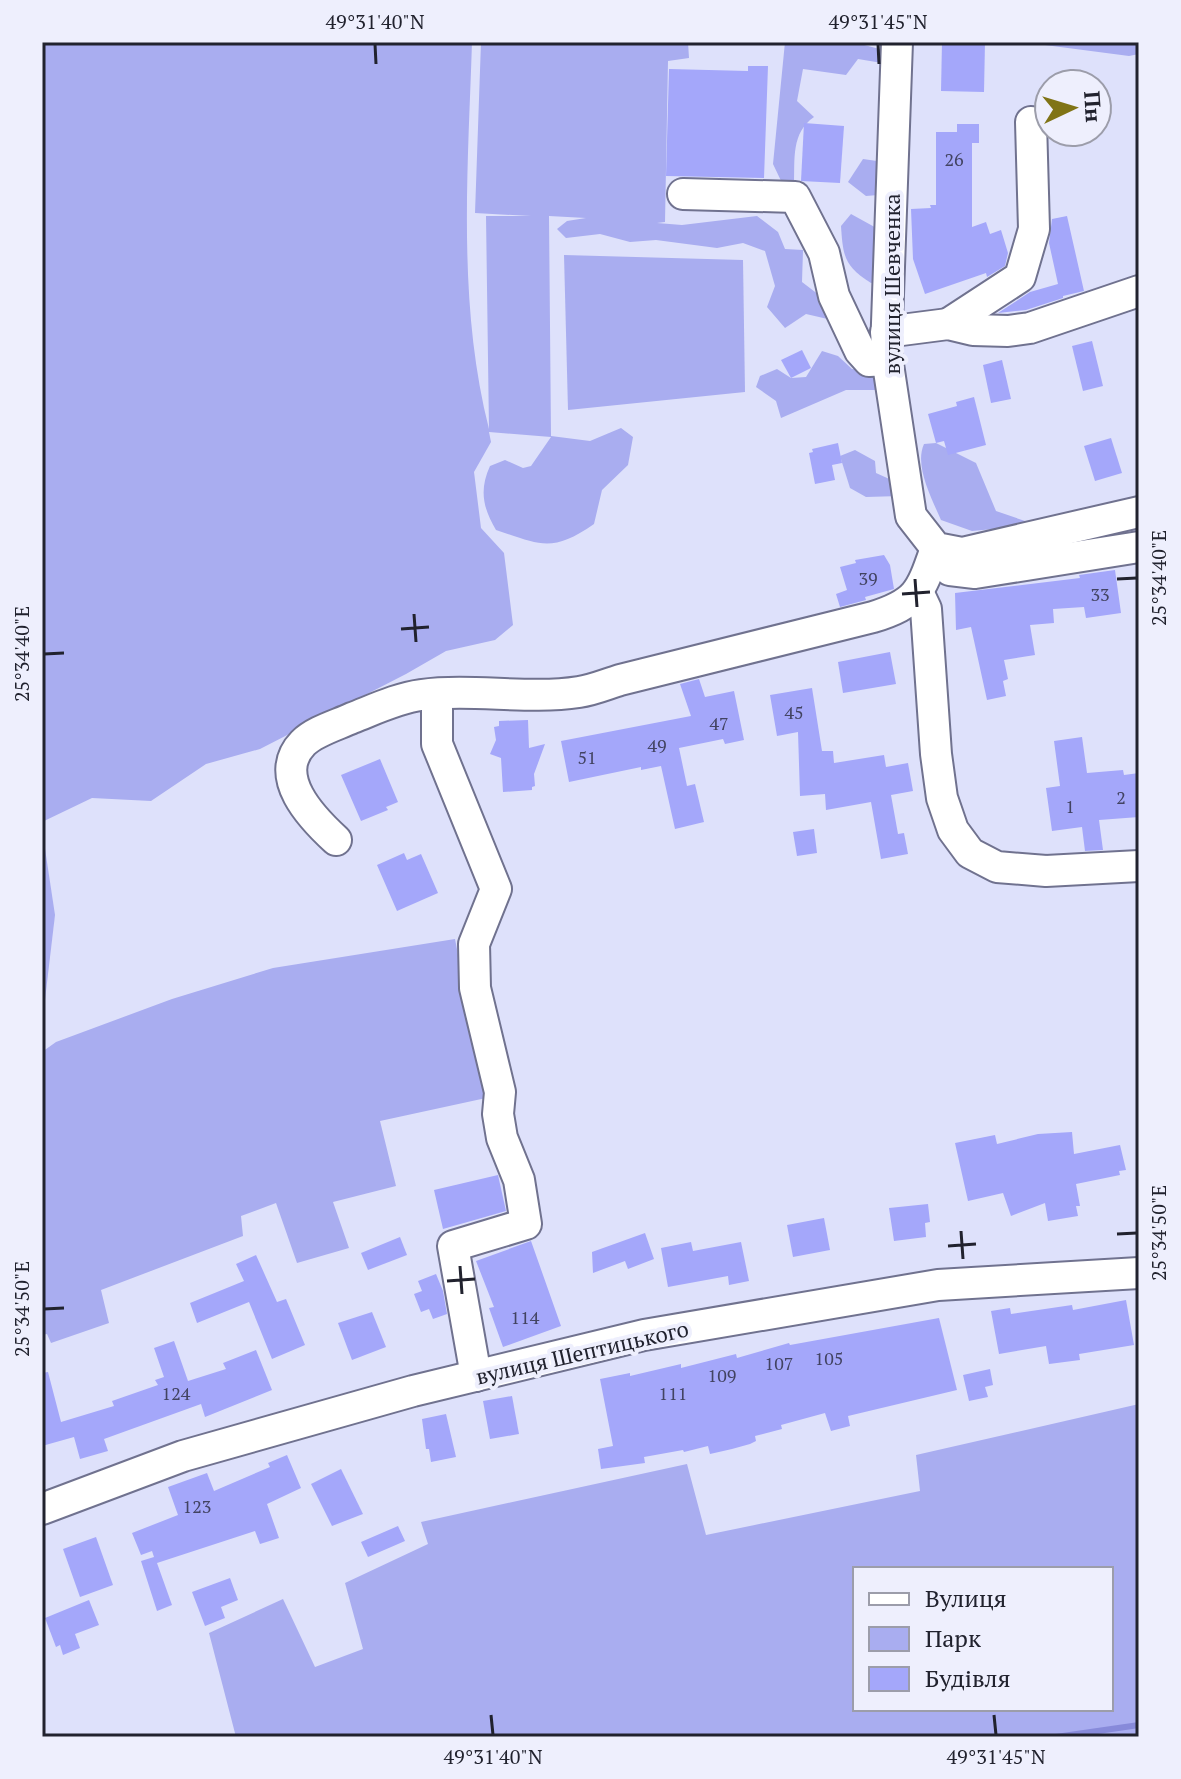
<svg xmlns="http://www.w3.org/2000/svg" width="1181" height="1779" font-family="'PT Serif',serif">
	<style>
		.green { fill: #a9adf0; fill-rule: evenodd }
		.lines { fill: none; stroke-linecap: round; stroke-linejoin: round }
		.stream { stroke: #878ada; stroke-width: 6 }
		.building { fill: #a4a7fa }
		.minor-casing { stroke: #70728f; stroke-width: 34 }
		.minor { stroke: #fff; stroke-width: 30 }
		.ticks { fill: none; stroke: #21222e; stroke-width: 3 }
		.labels { text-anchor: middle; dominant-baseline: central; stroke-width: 8; stroke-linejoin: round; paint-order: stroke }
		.number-label { font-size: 18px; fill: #424361 }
		.street-label { font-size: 22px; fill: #21222e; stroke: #eeeffd }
		.neatline { fill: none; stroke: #21222e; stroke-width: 3 }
		.ticks-label { font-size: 20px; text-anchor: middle; fill: #21222e }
	</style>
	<rect width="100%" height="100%" fill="#dee1fb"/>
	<!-- green -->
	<g class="green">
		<path d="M42,42H472C468,170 457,303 489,429L486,216H531L475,213L481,42H688L689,58L668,61L665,222L657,223L682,225L757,216L778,232L785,249L803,250L802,282L836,308L832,320L806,314L785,328L767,307L775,286L765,251L743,243L717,248L656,240L630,242L600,234L566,238L557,229L567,221L586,218L549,216L551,436L590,441L621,428L633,437L628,465L602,490L594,524C552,553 541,545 496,530C483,508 479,490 490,466L505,460L523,468L531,466L551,437L489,432L491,442L474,472L481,528L504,553L513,625L495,640L446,651L406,674L260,749L206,764L151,801L92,798L42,822Z"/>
		<path d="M785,42H853L887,51L882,63L858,59L846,75L803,69L797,101L814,117C791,133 795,159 794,184L783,185L773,164Z"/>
		<polygon points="1022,42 1139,42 1139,54 1129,56"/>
		<polygon points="863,159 884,162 878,195 866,196 848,182"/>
		<path d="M851,214L880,230L877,282L871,283C844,266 843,256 841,226Z"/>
		<polygon points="564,255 743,260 745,392 568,410"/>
		<polygon points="822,351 838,356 852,369 877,370 884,390 846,390 781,418 776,401 756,387 760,376 777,369 791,378 806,377"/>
		<path d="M936,443L976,463L996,511L1028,522L1025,526L972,531L941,520C932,499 914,466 924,444Z"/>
		<polygon points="855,450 875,461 876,473 896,482 900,496 866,497 850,488 840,456"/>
		<polygon points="42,829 55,915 42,1025"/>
		<polygon points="455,939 486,1098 380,1121 396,1186 333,1202 349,1248 297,1263 276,1203 241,1216 243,1236 101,1290 109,1323 51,1343 47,1334 42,1335 42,1052 56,1042 172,999 273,968"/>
		<path d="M1139,1404V1737H236L209,1633L283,1599L315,1667L363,1649L345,1583L428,1544L421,1522L687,1464L706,1535L920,1491L916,1455ZM1111,1569V1709H855V1569Z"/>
	</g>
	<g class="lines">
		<!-- stream -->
		<polyline class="stream" points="1056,1737 1139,1725"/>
	</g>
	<!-- building -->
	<g class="building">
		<polygon points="942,42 985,42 984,92 941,91"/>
		<polygon points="748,66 768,66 764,178 666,176 669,69 748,71"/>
		<polygon points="804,123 844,126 840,183 801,181"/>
		<polygon points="957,124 979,124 979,143 972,143 972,227 986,222 990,234 1001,230 1008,253 1005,266 987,277 986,273 925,294 913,259 911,209 931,208 930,205 936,205 936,132 957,132"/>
		<polygon points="1067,216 1084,291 1063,296 1063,298 1026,310 998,313 1030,292 1058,284 1049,243 1052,219"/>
		<polygon points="1092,341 1103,386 1083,391 1072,346"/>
		<polygon points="802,350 811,368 791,378 781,360"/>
		<polygon points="1002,360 1011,399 991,403 983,365"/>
		<polygon points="974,397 986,445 948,455 944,441 936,443 928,414 957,406 956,402"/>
		<polygon points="1111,438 1122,473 1095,481 1084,446"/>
		<polygon points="838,443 842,463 832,465 835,480 815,484 809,453 813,452 812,449"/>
		<polygon points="884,555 890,565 894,589 865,597 866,600 840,607 836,594 847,590 840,567 856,563 855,560"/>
		<polygon points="1115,570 1121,613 1086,618 1084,607 1053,609 1054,623 1030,625 1035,655 1004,660 1008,679 1003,681 1006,696 987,700 971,627 956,630 955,593 1080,578 1079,575"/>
		<polygon points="890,652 896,684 843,693 838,662"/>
		<polygon points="699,679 705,697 734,691 744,740 725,744 723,739 679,748 687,786 695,784 704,822 675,829 661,766 641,770 641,767 569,782 561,741 691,716 680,684"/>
		<polygon points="812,688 822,751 833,751 834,763 884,755 886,767 908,763 913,791 891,795 898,834 904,833 908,854 881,859 871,802 826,810 825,794 800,796 798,732 777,736 770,695"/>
		<polygon points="528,720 529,748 545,744 534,774 535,786 532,787 532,790 503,792 501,758 490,754 496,740 494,727 499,726 499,721"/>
		<polygon points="1082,737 1087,773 1123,770 1124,775 1139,773 1139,817 1099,820 1103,850 1085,851 1082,827 1052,831 1046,788 1060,786 1054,741"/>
		<polygon points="380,759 398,802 386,807 388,810 361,821 341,775"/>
		<polygon points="814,829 817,853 797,856 793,832"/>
		<polygon points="404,853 407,860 421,854 438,893 397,911 377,865"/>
		<polygon points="1072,1132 1074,1154 1120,1145 1126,1170 1119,1171 1120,1175 1076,1184 1080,1206 1076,1206 1078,1216 1048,1221 1045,1203 1011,1216 1003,1193 968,1201 955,1143 995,1135 997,1144 1038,1134"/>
		<polygon points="498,1175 506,1211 443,1229 434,1190"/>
		<polygon points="928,1204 930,1222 925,1223 926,1237 894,1241 889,1208"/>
		<polygon points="824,1218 830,1250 793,1257 787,1225"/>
		<polygon points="645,1233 654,1259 628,1269 625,1261 593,1273 592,1252"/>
		<polygon points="400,1237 407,1255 368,1270 361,1253"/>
		<polygon points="531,1241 561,1326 503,1347 489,1308 494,1307 476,1261"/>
		<polygon points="691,1242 693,1251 741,1242 749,1281 729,1285 728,1276 668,1287 661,1248"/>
		<polygon points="256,1255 277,1302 286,1299 305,1345 272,1359 249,1302 197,1323 190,1303 244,1281 236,1264"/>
		<polygon points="436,1274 443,1291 447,1314 433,1319 429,1309 421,1312 414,1294 422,1291 418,1281"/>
		<polygon points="1126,1300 1134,1345 1079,1354 1080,1360 1049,1364 1046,1346 999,1354 991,1311 1010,1308 1011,1314 1072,1305 1073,1310"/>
		<polygon points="372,1312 386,1347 352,1360 338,1323"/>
		<polygon points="939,1318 957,1390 848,1416 850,1426 831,1431 825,1413 781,1425 782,1429 755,1436 756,1441 750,1444 732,1449 710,1454 708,1446 684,1452 683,1450 644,1457 645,1463 601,1469 598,1449 613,1446 600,1379 630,1373 630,1376 681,1364 681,1368 736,1354 737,1358 789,1343 790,1345"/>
		<polygon points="174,1341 188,1381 226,1369 223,1363 256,1350 272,1390 205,1417 201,1404 104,1439 108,1451 80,1459 74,1437 42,1446 42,1373 48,1372 61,1422 114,1406 112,1401 158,1385 155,1380 164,1377 154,1348"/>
		<polygon points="990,1369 993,1385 985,1387 988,1397 969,1401 963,1375"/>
		<polygon points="512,1396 519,1434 490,1439 483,1401"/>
		<polygon points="446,1414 456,1457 431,1462 429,1449 426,1449 422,1419"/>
		<polygon points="287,1455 301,1488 267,1504 279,1538 260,1544 255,1531 157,1563 172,1605 157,1611 141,1561 154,1557 152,1551 141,1555 132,1533 178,1515 168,1487 207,1473 214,1491 270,1467 268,1463"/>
		<polygon points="341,1469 363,1514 332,1526 311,1484"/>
		<polygon points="398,1526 405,1541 368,1557 361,1542"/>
		<polygon points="96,1537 113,1585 80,1597 63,1549"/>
		<polygon points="230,1578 238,1600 221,1607 225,1618 205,1626 192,1592"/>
		<polygon points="89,1600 99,1625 75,1634 80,1648 63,1655 60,1645 56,1647 45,1618"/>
	</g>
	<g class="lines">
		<!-- minor casing -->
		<g class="minor-casing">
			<g id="minor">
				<polyline points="897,42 886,351 911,516 936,548 962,553 1139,512"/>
				<polyline points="683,194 795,197 824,253 834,296 860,351 869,361 887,360"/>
				<polyline points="948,324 1020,277 1034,229 1031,122"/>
				<polyline points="886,332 948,324 973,330 1008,331 1030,328 1139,291"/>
				<polyline points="939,553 950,570 975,573 1139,547"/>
				<polyline points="918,592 926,609 936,754 942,798 953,830 970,853 997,867 1046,871 1139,866"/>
				<polyline points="437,694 437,744 496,889 474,944 475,988 500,1092 498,1114 502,1138 519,1180 526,1224 453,1246 476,1376"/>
				<path d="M336,840C312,818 271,776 303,743C315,731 337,725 352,718C373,710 398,698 421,695C473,688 527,700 579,692C593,690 607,684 620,680L873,617C918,603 921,591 936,548"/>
				<polyline points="42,1509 183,1456 413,1391 644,1335 938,1285 1139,1273"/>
			</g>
		</g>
		<!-- minor -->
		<use href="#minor" class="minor"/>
	</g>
	<!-- ticks -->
	<path class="ticks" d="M375,44L376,64M878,44L879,64M915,579L917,607M1117,579L1137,578M902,594L930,592M414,614L416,642M401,629L429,627M44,654L64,653M961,1231L963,1259M1117,1234L1137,1233M948,1246L976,1244M460,1266L462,1294M447,1281L475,1279M44,1309L64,1308M491,1715L493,1735M994,1715L996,1735"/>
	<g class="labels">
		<!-- number labels -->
		<g class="number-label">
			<text x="954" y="159">26</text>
			<text x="868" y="578">39</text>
			<text x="1100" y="594">33</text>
			<text x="794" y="712">45</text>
			<text x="719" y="723">47</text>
			<text x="657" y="745">49</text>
			<text x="587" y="757">51</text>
			<text x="1121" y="797">2</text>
			<text x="1070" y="806">1</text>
			<text x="525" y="1317">114</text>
			<text x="829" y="1358">105</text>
			<text x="779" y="1363">107</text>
			<text x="722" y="1375">109</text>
			<text x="176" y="1393">124</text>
			<text x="673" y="1393">111</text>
			<text x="197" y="1506">123</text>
		</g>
		<!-- street labels -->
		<g class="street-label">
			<text transform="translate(891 284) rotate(-90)">вулиця Шевченка</text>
			<text transform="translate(582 1352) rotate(-13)">вулиця Шептицького</text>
		</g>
	</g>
	<!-- border -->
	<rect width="1181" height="1779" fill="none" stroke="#eeeffd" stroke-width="88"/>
	<!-- legend -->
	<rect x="853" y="1567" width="260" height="144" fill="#eeeffd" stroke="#9c9daa" stroke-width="2"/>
	<rect x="869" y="1593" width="40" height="12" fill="#ffffff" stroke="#9c9daa" stroke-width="2"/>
	<text x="925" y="1607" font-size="24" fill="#21222e">Вулиця</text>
	<rect x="869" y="1627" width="40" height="24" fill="#a9adf0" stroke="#9c9daa" stroke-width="2"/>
	<text x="925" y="1647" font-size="24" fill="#21222e">Парк</text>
	<rect x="869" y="1667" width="40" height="24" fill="#a4a7fa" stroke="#9c9daa" stroke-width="2"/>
	<text x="925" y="1687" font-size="24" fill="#21222e">Будівля</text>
	<!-- north arrow -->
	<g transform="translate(1073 108) rotate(86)"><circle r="38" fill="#eeeffd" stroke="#9c9daa" stroke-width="2"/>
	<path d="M0-6L14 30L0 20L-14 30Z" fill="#807416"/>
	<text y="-12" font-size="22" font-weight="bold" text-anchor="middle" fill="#21222e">Пн</text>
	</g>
	<rect x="44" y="44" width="1093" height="1691" class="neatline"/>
	<g class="ticks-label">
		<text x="375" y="29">49°31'40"N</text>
		<text x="878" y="29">49°31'45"N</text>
		<text transform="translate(1159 578) rotate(-90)" y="7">25°34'40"E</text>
		<text transform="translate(22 654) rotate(-90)" y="7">25°34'40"E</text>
		<text transform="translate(1159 1233) rotate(-90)" y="7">25°34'50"E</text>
		<text transform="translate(22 1309) rotate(-90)" y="7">25°34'50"E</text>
		<text x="493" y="1764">49°31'40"N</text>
		<text x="996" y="1764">49°31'45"N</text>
	</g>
</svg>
